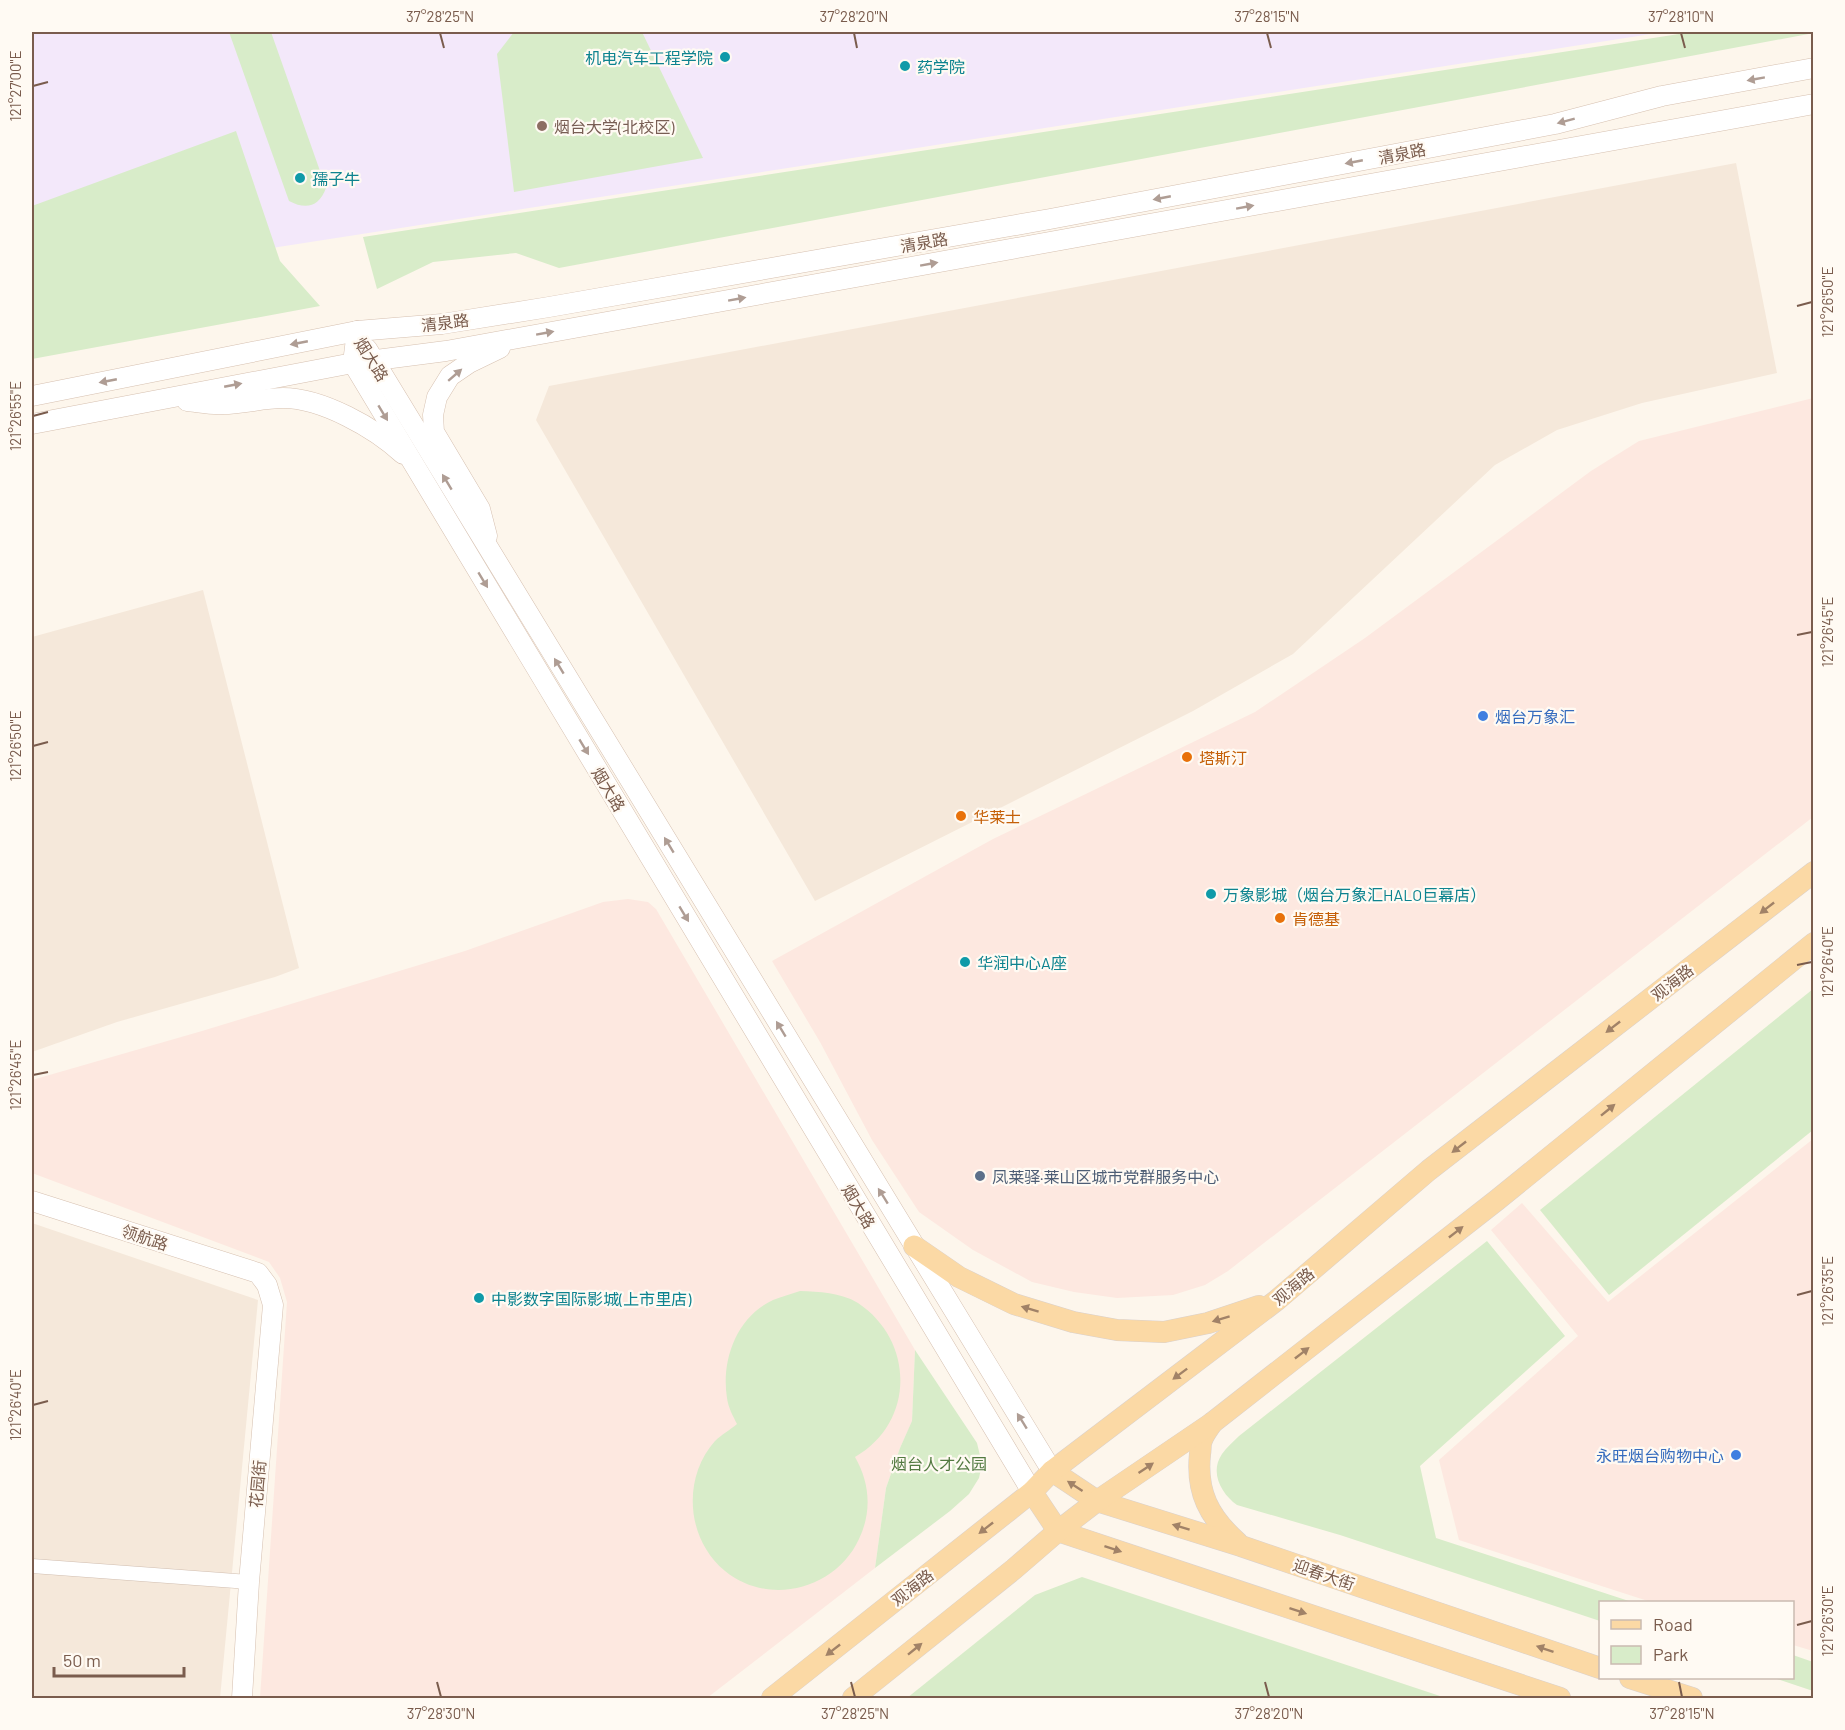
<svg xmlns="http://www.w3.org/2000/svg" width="1845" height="1730" font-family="Barlow,'Noto Sans SC',sans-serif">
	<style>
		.residential { fill: #f5e8da }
		.commercial { fill: #fde8e0 }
		.education { fill: #f3e8fa }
		.green { fill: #d8ecc9 }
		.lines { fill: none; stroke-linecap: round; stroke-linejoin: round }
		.street-casing { stroke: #d1beb0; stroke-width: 15 }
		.secondary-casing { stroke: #d6c0b0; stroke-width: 21 }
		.primary-casing { stroke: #dad1cd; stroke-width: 22 }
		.street { stroke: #fff; stroke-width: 14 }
		.secondary { stroke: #fff; stroke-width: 20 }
		.primary { stroke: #fbd9a5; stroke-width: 21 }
		.oneway { fill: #af9d94 }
		.oneway2 { fill: #a18267 }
		.ticks { fill: none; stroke: #7a5c4d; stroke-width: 2 }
		.culture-dot { fill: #0f9aa8; stroke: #fffaf3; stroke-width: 2 }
		.education-dot { fill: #8d6e63; stroke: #fffaf3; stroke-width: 2 }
		.shop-dot { fill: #3f7fe0; stroke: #fffaf3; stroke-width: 2 }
		.food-dot { fill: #e8710a; stroke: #fffaf3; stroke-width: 2 }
		.service-dot { fill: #5c6f8a; stroke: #fffaf3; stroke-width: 2 }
		.labels { text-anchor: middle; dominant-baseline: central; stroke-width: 4.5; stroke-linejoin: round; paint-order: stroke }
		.culture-label { font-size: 16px; fill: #0d838f; stroke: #fffaf3; text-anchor: start }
		.education-label { font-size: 16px; fill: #785e54; stroke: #fffaf3; text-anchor: start }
		.street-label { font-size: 16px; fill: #7a5c4d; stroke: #fffaf3 }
		.shop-label { font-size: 16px; fill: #366cbe; stroke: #fffaf3; text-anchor: start }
		.food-label { font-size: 16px; fill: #c56008; stroke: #fffaf3; text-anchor: start }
		.service-label { font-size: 16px; fill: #4e5e75; stroke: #fffaf3; text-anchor: start }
		.park-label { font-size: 16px; fill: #537a41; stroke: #fffaf3 }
		.neatline { fill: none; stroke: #7a5c4d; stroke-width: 2 }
		.ticks-label { font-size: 15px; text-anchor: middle; fill: #7a5c4d }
	</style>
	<rect width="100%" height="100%" fill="#fdf6ec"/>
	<!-- residential -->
	<g class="residential">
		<polygon points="1736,163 1777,373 1642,403 1557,430 1495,465 1293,654 1193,711 815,901 536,420 549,386"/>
		<polygon points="203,590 299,968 275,977 117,1022 32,1052 32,637"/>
		<polygon points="32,1223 258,1300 220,1698 32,1698"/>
	</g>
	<!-- commercial -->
	<g class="commercial">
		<polygon points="1813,398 1813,817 1228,1271 1205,1285 1173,1295 1117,1298 1074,1292 1032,1282 973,1250 919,1212 872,1140 820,1042 772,961 993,839 1255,712 1365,638 1591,471 1639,441"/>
		<polygon points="628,899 648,902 656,909 915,1350 912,1422 900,1448 886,1488 875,1568 707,1698 260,1698 287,1302 280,1278 269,1262 32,1173 32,1080 202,1031 465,951 603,902"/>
		<polygon points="1813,1139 1813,1651 1793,1645 1792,1602 1651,1602 1459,1540 1439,1460 1578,1336 1491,1230 1522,1203 1608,1302"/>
	</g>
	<!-- education -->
	<polygon class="education" points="32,32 1664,32 259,250 32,319"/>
	<!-- green -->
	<g class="green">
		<path d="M229,32H271L326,188C319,207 306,210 289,201Z"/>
		<polygon points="514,32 642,32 703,158 514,192 497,54"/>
		<polygon points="1692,32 1814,33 559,268 516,253 433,262 377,289 363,237"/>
		<polygon points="236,131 280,261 320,306 32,359 32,206"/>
		<polygon points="1813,989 1813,1130 1609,1295 1540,1210"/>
		<path d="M1487,1241L1565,1336L1420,1466L1436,1538L1632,1602H1600V1621L1340,1535L1237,1505C1222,1494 1209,1473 1222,1454C1226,1448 1233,1442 1239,1436Z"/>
		<path d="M800,1291C819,1292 840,1292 858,1303C915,1341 915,1423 855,1457C870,1483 872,1512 859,1539C836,1589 769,1607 725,1571C686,1539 682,1478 715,1441C721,1435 730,1430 737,1424C733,1416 728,1407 727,1398C721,1361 736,1317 773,1300C781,1297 791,1294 800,1291Z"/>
		<polygon points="915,1350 977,1443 982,1464 979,1478 969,1494 950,1511 875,1568 886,1488 900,1448 912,1421"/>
		<polygon points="1082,1577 1446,1698 907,1698 1035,1595"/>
		<polygon points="1793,1655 1813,1662 1813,1691 1774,1678 1792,1678"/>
	</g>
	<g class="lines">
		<!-- street casing -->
		<g class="street-casing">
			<polyline id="street" points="32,1566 249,1582"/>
		</g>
		<!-- secondary casing -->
		<g class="secondary-casing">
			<g id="secondary">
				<polyline points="357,331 353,363 1032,1492"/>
				<polyline points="367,349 1052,1471"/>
				<polyline points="32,396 357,331 442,324 549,307 1050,219 1555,124 1662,96 1814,68"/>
				<path d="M187,401C198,402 211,405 223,404C243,404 263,398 283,398C322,398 375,428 403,454"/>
				<polyline points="32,424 353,363 446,351 1814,104"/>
				<polyline points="487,536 480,509 434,432 433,415 437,397 450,376 469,363 500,348"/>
				<polyline points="32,1201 258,1273 267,1285 273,1305 249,1582 242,1698"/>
			</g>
		</g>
		<!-- primary casing -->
		<g class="primary-casing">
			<g id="primary">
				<polyline points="914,1246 959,1277 1014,1304 1073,1322 1117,1330 1164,1332 1208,1323 1259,1306"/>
				<path d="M1212,1423C1209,1428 1204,1434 1202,1440C1200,1444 1201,1450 1200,1454C1196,1492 1209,1517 1237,1542"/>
				<polyline points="1052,1471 1097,1501 1241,1546 1600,1668"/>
				<polyline points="1032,1492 1058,1531 1560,1698"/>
				<polyline points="1630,1678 1692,1698"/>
				<polyline points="772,1698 1032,1492 1052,1471 1277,1300 1429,1170 1814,872"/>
				<polyline points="853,1698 1014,1569 1058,1531 1097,1501 1212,1423 1497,1200 1814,943"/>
			</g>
		</g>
		<!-- street -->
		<use href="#street" class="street"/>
		<!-- secondary -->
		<use href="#secondary" class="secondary"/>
		<!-- primary -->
		<use href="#primary" class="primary"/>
	</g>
	<!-- one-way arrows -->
	<defs><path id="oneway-solid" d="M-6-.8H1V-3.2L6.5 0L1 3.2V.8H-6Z" transform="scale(1.5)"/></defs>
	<g class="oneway">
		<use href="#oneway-solid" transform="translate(1756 79) rotate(170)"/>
		<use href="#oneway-solid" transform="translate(1566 121) rotate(165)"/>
		<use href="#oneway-solid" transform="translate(1354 162) rotate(169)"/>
		<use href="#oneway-solid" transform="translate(1162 198) rotate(169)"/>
		<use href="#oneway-solid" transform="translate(1245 207) rotate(-10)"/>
		<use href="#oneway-solid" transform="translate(929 264) rotate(-10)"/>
		<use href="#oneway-solid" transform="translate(737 299) rotate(-10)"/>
		<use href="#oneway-solid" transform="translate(545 333) rotate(-10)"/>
		<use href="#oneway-solid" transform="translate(299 343) rotate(169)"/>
		<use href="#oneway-solid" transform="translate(455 375) rotate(-41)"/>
		<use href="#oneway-solid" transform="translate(108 381) rotate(169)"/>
		<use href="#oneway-solid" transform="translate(233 385) rotate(-11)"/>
		<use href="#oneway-solid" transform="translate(383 413) rotate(59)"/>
		<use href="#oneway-solid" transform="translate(447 482) rotate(-121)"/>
		<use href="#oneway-solid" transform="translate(483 580) rotate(59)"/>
		<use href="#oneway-solid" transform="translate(559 666) rotate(-121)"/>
		<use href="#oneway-solid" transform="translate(584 747) rotate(59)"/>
		<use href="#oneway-solid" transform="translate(669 845) rotate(-121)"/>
		<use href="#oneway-solid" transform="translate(684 914) rotate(59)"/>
		<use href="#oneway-solid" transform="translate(781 1029) rotate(-121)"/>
		<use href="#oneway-solid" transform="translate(883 1196) rotate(-122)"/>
		<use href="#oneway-solid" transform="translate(1022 1421) rotate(-122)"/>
	</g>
	<g class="oneway2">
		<use href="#oneway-solid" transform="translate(1767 908) rotate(142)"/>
		<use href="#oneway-solid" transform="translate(1613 1027) rotate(142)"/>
		<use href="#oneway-solid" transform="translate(1608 1110) rotate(-39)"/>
		<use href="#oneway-solid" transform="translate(1459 1147) rotate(142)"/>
		<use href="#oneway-solid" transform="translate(1456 1232) rotate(-38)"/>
		<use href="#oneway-solid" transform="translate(1030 1309) rotate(-163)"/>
		<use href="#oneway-solid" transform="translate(1221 1319) rotate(163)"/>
		<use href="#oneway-solid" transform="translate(1302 1353) rotate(-38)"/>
		<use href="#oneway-solid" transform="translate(1180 1374) rotate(143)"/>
		<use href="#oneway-solid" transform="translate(1146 1468) rotate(-34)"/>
		<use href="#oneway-solid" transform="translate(1075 1486) rotate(-147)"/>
		<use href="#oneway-solid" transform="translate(1181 1527) rotate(-163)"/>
		<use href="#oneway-solid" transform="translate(986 1528) rotate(142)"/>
		<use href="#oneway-solid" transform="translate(1113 1549) rotate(18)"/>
		<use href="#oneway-solid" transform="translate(1298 1611) rotate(18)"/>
		<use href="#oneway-solid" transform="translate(915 1649) rotate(-39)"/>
		<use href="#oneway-solid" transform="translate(1545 1649) rotate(-161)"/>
		<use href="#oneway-solid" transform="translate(833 1650) rotate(142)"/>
	</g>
	<!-- ticks -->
	<path class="ticks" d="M440,33L444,48M854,33L857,48M1267,33L1271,48M1681,33L1685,48M33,86L48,82M1797,306L1812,302M33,416L48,412M1797,635L1812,632M33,746L48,742M1797,965L1812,962M33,1075L48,1072M1797,1295L1812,1291M33,1405L48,1401M1797,1625L1812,1621M437,1682L441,1697M851,1682L855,1697M1265,1682L1269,1697M1679,1682L1682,1697"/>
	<!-- markers -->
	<g class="culture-dot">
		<circle cx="725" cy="57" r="6"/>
		<circle cx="905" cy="66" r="6"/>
		<circle cx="300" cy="178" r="6"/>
		<circle cx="1211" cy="894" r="6"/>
		<circle cx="965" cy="962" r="6"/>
		<circle cx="479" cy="1298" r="6"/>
	</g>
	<circle class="education-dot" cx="542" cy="126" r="6"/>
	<g class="shop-dot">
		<circle cx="1483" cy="716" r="6"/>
		<circle cx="1736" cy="1455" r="6"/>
	</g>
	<g class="food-dot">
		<circle cx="1187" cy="757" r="6"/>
		<circle cx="961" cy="816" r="6"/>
		<circle cx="1280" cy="918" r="6"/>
	</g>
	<circle class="service-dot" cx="980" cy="1176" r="6"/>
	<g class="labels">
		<!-- culture labels -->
		<g class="culture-label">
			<text x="713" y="57" text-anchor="end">机电汽车工程学院</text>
			<text x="917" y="66">药学院</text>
			<text x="312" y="178">孺子牛</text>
			<text x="1223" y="894">万象影城（烟台万象汇HALO巨幕店）</text>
			<text x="977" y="962">华润中心A座</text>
			<text x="491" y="1298">中影数字国际影城(上市里店)</text>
		</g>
		<!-- education labels -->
		<g class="education-label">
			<text x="554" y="126">烟台大学(北校区)</text>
		</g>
		<!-- street labels -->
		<g class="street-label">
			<text transform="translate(1402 153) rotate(-11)">清泉路</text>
			<text transform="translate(924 242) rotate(-10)">清泉路</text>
			<text transform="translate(445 322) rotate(-7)">清泉路</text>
			<text transform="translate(372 359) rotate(58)">烟大路</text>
			<text transform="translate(609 789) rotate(59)">烟大路</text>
			<text transform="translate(1672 982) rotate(-38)">观海路</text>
			<text transform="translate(859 1206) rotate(59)">烟大路</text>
			<text transform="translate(145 1237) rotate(18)">领航路</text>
			<text transform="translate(1293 1286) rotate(-40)">观海路</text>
			<text transform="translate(257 1484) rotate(-85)">花园街</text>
			<text transform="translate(1324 1574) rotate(19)">迎春大街</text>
			<text transform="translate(912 1587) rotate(-38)">观海路</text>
		</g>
		<!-- shop labels -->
		<g class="shop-label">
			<text x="1495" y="716">烟台万象汇</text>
			<text x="1724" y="1455" text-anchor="end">永旺烟台购物中心</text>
		</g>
		<!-- food labels -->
		<g class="food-label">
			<text x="1199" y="757">塔斯汀</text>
			<text x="973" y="816">华莱士</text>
			<text x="1292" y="918">肯德基</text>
		</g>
		<!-- service labels -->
		<g class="service-label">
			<text x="992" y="1176">凤莱驿·莱山区城市党群服务中心</text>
		</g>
		<!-- park labels -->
		<g class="park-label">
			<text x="939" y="1463">烟台人才公园</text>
		</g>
	</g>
	<!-- border -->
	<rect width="1845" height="1730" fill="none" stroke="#fffaf3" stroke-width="66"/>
	<!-- legend -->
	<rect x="1599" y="1601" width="195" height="78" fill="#fffaf3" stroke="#cabbb1" stroke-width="1.5"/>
	<rect x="1611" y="1620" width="30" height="9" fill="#fbd9a5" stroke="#cabbb1" stroke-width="1.5"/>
	<text x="1653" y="1631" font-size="18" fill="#7a5c4d">Road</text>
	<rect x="1611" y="1646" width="30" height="18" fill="#d8ecc9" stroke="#cabbb1" stroke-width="1.5"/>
	<text x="1653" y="1661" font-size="18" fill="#7a5c4d">Park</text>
	<!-- scale -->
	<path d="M54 1667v9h130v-9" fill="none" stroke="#7a5c4d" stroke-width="3"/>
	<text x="63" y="1667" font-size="18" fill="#7a5c4d" stroke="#fffaf3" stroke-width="4.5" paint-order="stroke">50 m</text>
	<rect x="33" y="33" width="1779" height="1664" class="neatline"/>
	<g class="ticks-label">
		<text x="440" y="22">37°28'25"N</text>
		<text x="854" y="22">37°28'20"N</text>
		<text x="1267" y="22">37°28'15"N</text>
		<text x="1681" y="22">37°28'10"N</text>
		<text transform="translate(16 86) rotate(-90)" y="5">121°27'00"E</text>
		<text transform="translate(1828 302) rotate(-90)" y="5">121°26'50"E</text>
		<text transform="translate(16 416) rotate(-90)" y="5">121°26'55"E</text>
		<text transform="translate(1828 632) rotate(-90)" y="5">121°26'45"E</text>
		<text transform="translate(16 746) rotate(-90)" y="5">121°26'50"E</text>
		<text transform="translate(1828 962) rotate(-90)" y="5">121°26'40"E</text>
		<text transform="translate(16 1075) rotate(-90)" y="5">121°26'45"E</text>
		<text transform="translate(1828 1291) rotate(-90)" y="5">121°26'35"E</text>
		<text transform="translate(16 1405) rotate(-90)" y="5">121°26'40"E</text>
		<text transform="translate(1828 1621) rotate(-90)" y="5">121°26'30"E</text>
		<text x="441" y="1719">37°28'30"N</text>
		<text x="855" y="1719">37°28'25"N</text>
		<text x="1269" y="1719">37°28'20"N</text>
		<text x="1682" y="1719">37°28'15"N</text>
	</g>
</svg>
